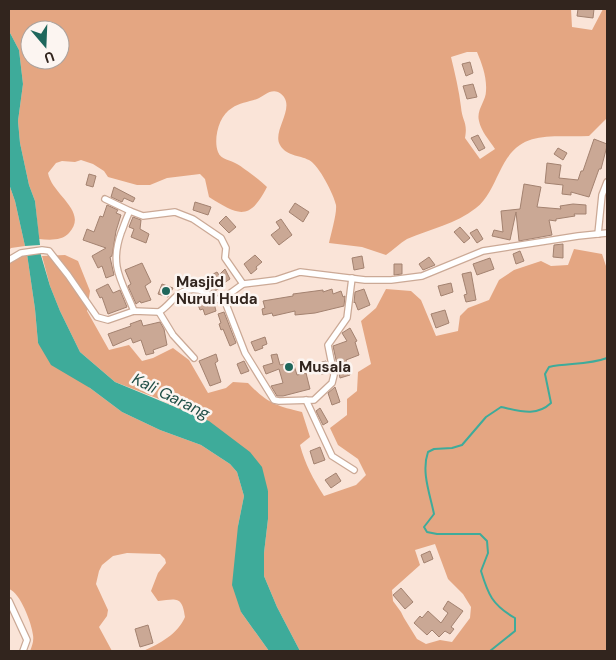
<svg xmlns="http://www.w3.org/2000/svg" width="616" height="660" font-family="'DM Sans',sans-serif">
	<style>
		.green { fill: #e4a682; fill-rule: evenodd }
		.water { fill: #3eab9a }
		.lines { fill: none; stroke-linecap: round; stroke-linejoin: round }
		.stream { stroke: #3eab9a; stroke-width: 2 }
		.building { fill: #caa895; stroke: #a38270 }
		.minor-casing { stroke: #cba996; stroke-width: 8 }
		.minor { stroke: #fff; stroke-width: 5.5 }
		.poi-dot { fill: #1f675c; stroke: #fcf5f1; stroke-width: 2 }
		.labels { text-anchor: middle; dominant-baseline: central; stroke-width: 5; stroke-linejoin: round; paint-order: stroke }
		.poi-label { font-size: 15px; font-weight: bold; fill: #32251e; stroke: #fcf5f1; text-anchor: start }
		.water-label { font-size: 16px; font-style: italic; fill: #1f4e46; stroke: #fcf5f1 }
	</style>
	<rect width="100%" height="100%" fill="#fae4d8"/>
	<!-- green -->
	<g class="green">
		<path d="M9,9H571L572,27L592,30L603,9H607V118L589,136C547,138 519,128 499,173C493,185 487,200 476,208C456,224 430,229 407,239C400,243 393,250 386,255L362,247L329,243C331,233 337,214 336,205C334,195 319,165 309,160C299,155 286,156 280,145C271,130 300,104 278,92C270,89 264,96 257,99C249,102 239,103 232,108C219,115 213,139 218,152C221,160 231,160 237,164C244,168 261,181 267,187C249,222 238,215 209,197L205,179L200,174L167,178L150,185H137L108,177L104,171L93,164L81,160L75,162L62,161L56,163L48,173C52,195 89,211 69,233C62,241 49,240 39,239L35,201L29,185L20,143L18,121L23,84L19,50L9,31ZM30,30H60V60H30ZM467,52H477C482,64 487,77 486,91C486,101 476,110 479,121C481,131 489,140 495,149L480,159L465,138C468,122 462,121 461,107C459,90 455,74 451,57Z"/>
		<polygon points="9,184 15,201 25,246 11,248 9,250"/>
		<path d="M574,249L602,254L607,269V651H300L277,607L264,576V553L268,519V491L183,411L159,399L115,382L80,352L60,311L50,286L42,256L65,255L78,261L90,291L87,311L109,350L129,345L142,361L153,358L173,348L189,360L208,393L226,388L233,382L248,383C267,403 276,406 302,412L310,437L300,445C305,464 313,479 324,496L356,485L366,475L358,459L338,445L330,428L347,415V399L357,391L358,372L371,364L361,321L376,308L386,289L411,291L421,300L436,336L458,331L460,316L468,308L489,300L499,280L514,270L541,261L551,266L568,265ZM435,544L448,579L463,594L471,607L470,618L452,642L440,640L426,644L417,639L404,618L401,612L393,601L392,590L420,565L415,550Z"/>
		<path d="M27,254L35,309L38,343L90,388L122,412L160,430L201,445L230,464L237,472L244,496L238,526L241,612L269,651H143C159,644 178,634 185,617C182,596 177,599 158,601L151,591L158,573L166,563L165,559L160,554L127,553L113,556L102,565L99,571L96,584L108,610L107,616L99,627L112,651H30C32,646 34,641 33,635C32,624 20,592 9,589V256Z"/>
	</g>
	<!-- water -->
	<g class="water">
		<polygon points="9,31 19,50 23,84 18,121 20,143 29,185 35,201 40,245 25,246 15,201 9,184"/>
		<polygon points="40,252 50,286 60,311 80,352 115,382 209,421 250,452 262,467 268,491 268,519 264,553 264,576 277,607 300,651 269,651 241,612 232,585 238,526 244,496 237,472 230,464 201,445 160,430 122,412 90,388 51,365 38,343 35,309 27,254"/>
	</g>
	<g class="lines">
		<!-- stream -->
		<path class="stream" d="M490,651L515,631V618C492,605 488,594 481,571L488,553L487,541L480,534H437L427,532L424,527L434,514C430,494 421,472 428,452L434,449L452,448L462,445L486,417L501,407C520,411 536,417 551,403L545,374L549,367C568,363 588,365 607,358"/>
	</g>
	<!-- building -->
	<g class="building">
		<polygon points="578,9 594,9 593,18 577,16"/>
		<polygon points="470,62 473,73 466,76 462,64"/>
		<polygon points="473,84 477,97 467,99 463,86"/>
		<polygon points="478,135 485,148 479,151 471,138"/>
		<polygon points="594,139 607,144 607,146 601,169 599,169 589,197 571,192 571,195 562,194 563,185 545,183 547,163 561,165 559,178 578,180 581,171 583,171"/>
		<polygon points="558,148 567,153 563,160 554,154"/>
		<polygon points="89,174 96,176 93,187 86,185"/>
		<polygon points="524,184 541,187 537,207 561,209 560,206 573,204 586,205 586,214 574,214 575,216 556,219 556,221 549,220 552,235 519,241 516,212 510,240 492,236 494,230 503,232 501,211 520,209"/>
		<polygon points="114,187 135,198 133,202 124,198 122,202 111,197"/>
		<polygon points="195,202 211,207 208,215 193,210"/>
		<polygon points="295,203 309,212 303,222 289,212"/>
		<polygon points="107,205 118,210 116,213 121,215 116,231 112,256 110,257 114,275 106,278 102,266 98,268 92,256 106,248 83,240 87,229 94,232 100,216 103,217"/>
		<polygon points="226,216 236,227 229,233 219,223"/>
		<polygon points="133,217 141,220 140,229 149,234 146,243 131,237 134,229 129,227"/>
		<polygon points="281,219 292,235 279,245 271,235 280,228 276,222"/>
		<polygon points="460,227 470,238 464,243 454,232"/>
		<polygon points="477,229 483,239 477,243 470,233"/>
		<polygon points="563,244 563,258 553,257 554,245"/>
		<polygon points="520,251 524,261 516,264 513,254"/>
		<polygon points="255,255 262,262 256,267 257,269 251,274 244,264"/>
		<polygon points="362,256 364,268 354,270 352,258"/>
		<polygon points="429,257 435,265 423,270 419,264"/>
		<polygon points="490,258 494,269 477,275 473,264"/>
		<polygon points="142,263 151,282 145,286 151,300 141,303 140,301 136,304 128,286 131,284 125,270"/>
		<polygon points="394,264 402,264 402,274 394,275"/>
		<polygon points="225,269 230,279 224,283 225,285 213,292 203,286 200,281 217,272 219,275"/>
		<polygon points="471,272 476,300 466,302 464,295 467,294 462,274"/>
		<polygon points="451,283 453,292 441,296 438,286"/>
		<polygon points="108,284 113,293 120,290 127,307 108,314 102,297 100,298 96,290"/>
		<polygon points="162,284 173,288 168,297 158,294"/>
		<polygon points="332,289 333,294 341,291 343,297 345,296 344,306 315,313 295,315 295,311 273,316 272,313 263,315 262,309 265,308 263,301 293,296 293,294 323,290 323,292"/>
		<polygon points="364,289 370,305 358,310 355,302 354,303 355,292"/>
		<polygon points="206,299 214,303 216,311 205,315 203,309 200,310 197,302"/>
		<polygon points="445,310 449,323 436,328 431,314"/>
		<polygon points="224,312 236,343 230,346 223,329 221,330 219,324 221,323 218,314"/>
		<polygon points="141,320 143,326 160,322 164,329 167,345 153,350 154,353 146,355 141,340 133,343 131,338 113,346 108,334 131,326 130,324"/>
		<polygon points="350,328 357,341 355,342 359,355 346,360 350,375 340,378 333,346 347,341 342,333"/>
		<polygon points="265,337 267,344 262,346 263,348 255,351 251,342"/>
		<polygon points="216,354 218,361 215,363 221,382 210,386 199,361"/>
		<polygon points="277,354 280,365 293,362 297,375 306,373 310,389 283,396 277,396 271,386 283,383 279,369 266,374 263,366 273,363 271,355"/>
		<polygon points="244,361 249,371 241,374 237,364"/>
		<polygon points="326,361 329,373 321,374 319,363"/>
		<polygon points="335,387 340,402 332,405 328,393"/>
		<polygon points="320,408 328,422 323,425 316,411"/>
		<polygon points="320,447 325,460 314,464 310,451"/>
		<polygon points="336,473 341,481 331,488 325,480"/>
		<polygon points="430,551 433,559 424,563 421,555"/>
		<polygon points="401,588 413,602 405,609 393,595"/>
		<polygon points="448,601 463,611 451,627 454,629 450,634 445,631 439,637 432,630 427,635 414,623 420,616 422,618 428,611 441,623 448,613 443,609"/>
		<polygon points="148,625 153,643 140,647 135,629"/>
	</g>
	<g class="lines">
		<!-- minor casing -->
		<g class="minor-casing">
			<g id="minor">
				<polyline points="105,199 130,211"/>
				<polyline points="598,234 602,195 607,182"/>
				<path d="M9,260L21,253L42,250L49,251L68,275L97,317L108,320L134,311L159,312C174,303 177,286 199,290C207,292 212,299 221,300L243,284L276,280L300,272L365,280H391L422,276L483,251L578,236L607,233"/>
				<polyline points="224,299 245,353 274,400 279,401 314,400 332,383 334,375 328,345 347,318 352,278"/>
				<path d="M134,311C122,281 109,267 121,233C124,226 126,218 130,211L143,216L175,212L193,219L221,238L226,248L225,258L243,284"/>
				<polyline points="159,312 173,335 194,358"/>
				<polyline points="306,400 332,456 354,470"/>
				<polyline points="9,601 27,640 23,651"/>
			</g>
		</g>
		<!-- minor -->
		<use href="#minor" class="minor"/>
	</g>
	<!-- markers -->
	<g class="poi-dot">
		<circle cx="166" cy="291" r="5"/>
		<circle cx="289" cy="367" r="5"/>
	</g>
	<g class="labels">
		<!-- poi labels -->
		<g class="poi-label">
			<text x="176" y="282">Masjid<tspan x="176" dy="17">Nurul Huda</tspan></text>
			<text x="299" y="367">Musala</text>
		</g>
		<!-- water labels -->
		<g class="water-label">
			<text transform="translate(171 396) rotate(26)">Kali Garang</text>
		</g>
	</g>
	<!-- border -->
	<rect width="616" height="660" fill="none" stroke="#32251e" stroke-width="20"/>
	<!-- north arrow -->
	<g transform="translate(45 45) rotate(161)"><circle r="24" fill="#fcf5f1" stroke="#aba29d"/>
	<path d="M0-4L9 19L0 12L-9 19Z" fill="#1f675c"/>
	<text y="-8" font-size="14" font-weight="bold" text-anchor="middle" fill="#32251e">U</text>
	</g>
</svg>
